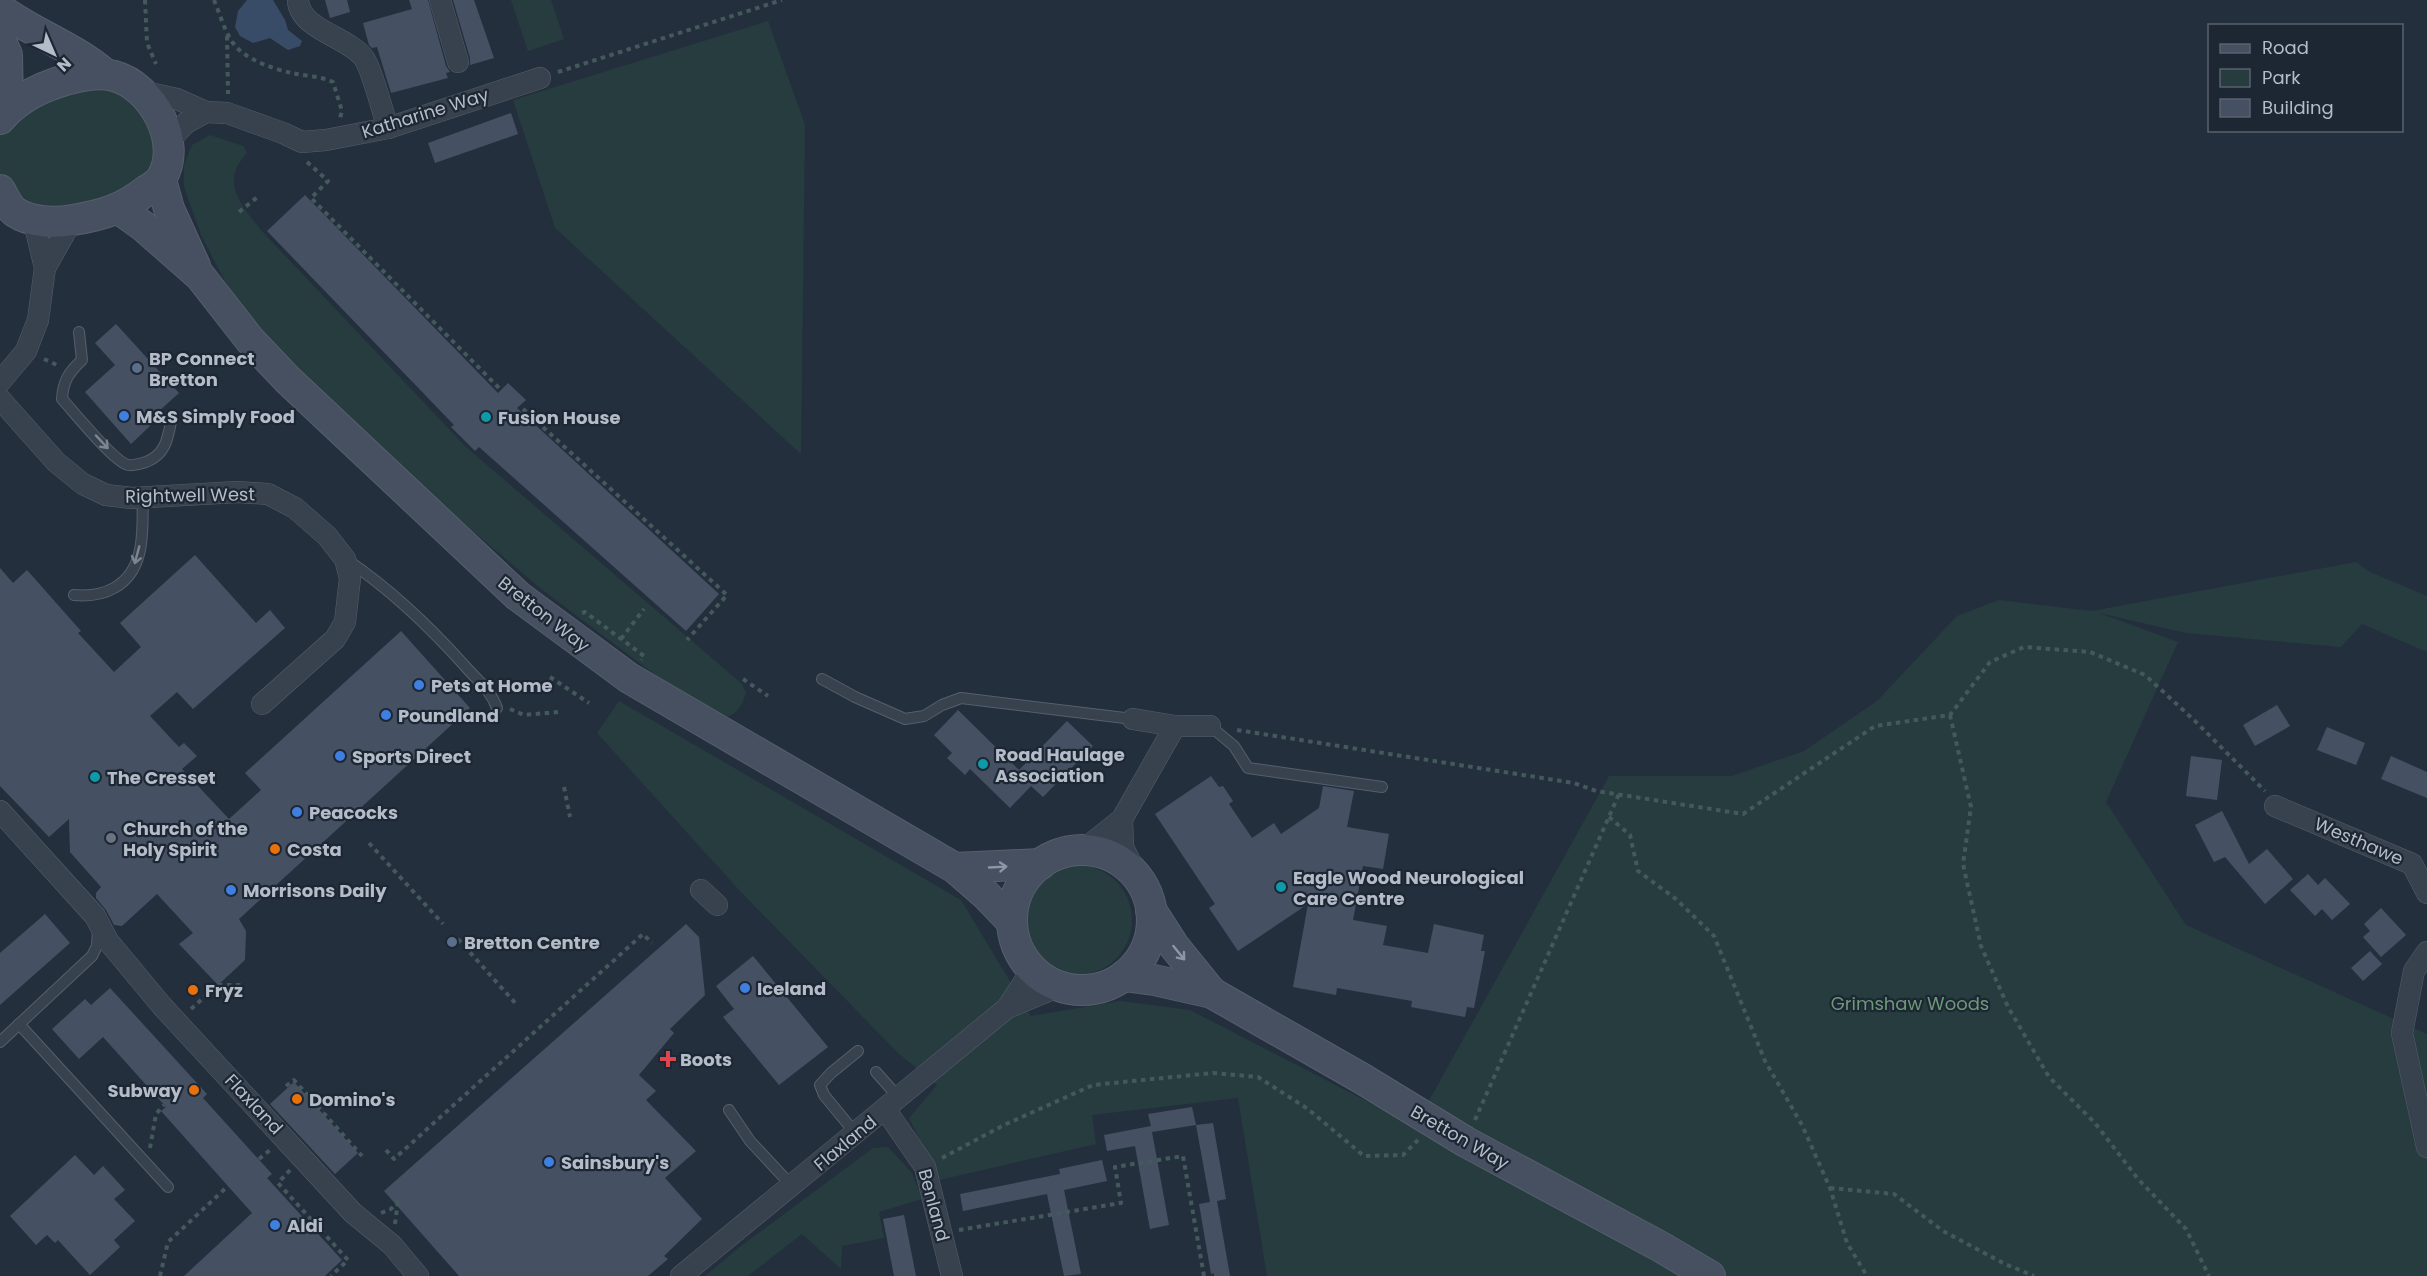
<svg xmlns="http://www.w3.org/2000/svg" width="2427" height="1276" font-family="Poppins,sans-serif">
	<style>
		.green { fill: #263c3f }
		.water { fill: #394c67 }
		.building { fill: #455162 }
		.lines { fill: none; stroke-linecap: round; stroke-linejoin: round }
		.lane-casing { stroke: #565f6c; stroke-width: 12 }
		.street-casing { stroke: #565f6c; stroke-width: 22 }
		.secondary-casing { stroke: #565f6c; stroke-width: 32 }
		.path { stroke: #44595c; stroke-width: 4; stroke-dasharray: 4.5 4.5; stroke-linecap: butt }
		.lane { stroke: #38414e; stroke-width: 10 }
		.street { stroke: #38414e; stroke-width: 21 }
		.secondary { stroke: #465061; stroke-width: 30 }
		.oneway { stroke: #7c8592 }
		.oneway2 { stroke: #8e96a5 }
		.service-dot { fill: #5c6f8a; stroke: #1d2633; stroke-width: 2 }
		.shop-dot { fill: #3f7fe0; stroke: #1d2633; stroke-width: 2 }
		.culture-dot { fill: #0f9aa8; stroke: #1d2633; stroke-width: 2 }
		.worship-dot { fill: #6b7280; stroke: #1d2633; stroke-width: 2 }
		.food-dot { fill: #e8710a; stroke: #1d2633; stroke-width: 2 }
		.health-dot { fill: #e0444e; stroke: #1d2633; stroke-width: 2 }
		.labels { text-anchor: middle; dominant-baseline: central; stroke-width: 4.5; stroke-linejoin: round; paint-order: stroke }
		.street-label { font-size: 18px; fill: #b4bcc9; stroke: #1d2633 }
		.poi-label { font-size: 18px; font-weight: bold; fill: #b4bcc9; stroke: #1d2633; text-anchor: start }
		.park-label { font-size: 18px; fill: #6b9a76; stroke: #1d2633 }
	</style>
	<rect width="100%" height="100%" fill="#242f3e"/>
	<!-- green -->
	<g class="green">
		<polygon points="511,0 551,0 564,39 528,51"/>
		<polygon points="768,21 805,125 801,454 555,228 513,100"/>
		<polygon points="63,81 140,91 165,169 55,222 0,190 0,119"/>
		<path d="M210,135L243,146L247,153C220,182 240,203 260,229L465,446L742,684L746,693C741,709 735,716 719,719L662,680L540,588L434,498L342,413L259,328L228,287L201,235L184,187V165L192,145Z"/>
		<polygon points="2356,562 2370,572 2427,596 2427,652 2362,624 2341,647 2186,633 2099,613 2178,642 2106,802 2186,925 2427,1034 2427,1276 1267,1276 1238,1098 1092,1115 1096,1144 939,1180 909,1118 937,1085 898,1053 739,890 597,733 619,701 961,900 1031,1016 1121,1001 1190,1010 1415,1126 1609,776 1732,776 1804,751 1877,701 1957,616 1999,600 2092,611"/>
		<circle cx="1077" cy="920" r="55"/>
		<polygon points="888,1147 912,1173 922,1199 879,1212 884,1238 842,1246 841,1269 802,1234 748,1276 705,1276 741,1246 873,1148"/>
	</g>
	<!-- water -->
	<polygon class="water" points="247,0 273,0 285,20 288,30 302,41 300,46 288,50 270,38 253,43 240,36 235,27 238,11"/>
	<!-- building -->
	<g class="building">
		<polygon points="325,0 347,0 350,12 330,18"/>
		<polygon points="409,0 428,0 446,66 450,72 446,73 448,78 391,93 377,47 372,48 369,45 363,23 412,9"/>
		<polygon points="453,0 474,0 494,58 470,65 470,58"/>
		<polygon points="511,113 518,134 435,163 428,143"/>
		<polygon points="305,195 498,393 508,383 526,400 517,408 719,594 686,631 479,447 475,451 451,427 454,425 267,231"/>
		<polygon points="116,324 179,393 147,422 150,426 131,444 85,392 115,365 95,343"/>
		<polygon points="195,555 256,623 270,610 285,628 193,709 177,692 150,716 179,747 184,743 197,756 182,769 229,819 261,790 245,773 401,631 470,708 239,919 246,931 245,960 218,985 179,944 193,933 157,894 122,926 114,925 106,910 96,898 96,893 101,887 70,852 69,819 49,837 0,786 0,568 13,583 27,570 81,631 78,633 114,672 141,647 120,623"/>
		<polygon points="2277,705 2290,726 2255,746 2243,725"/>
		<polygon points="958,710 1019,770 1067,721 1093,746 1043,797 1031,786 1010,808 970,769 965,775 947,758 952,753 934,735"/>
		<polygon points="2327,727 2365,743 2356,765 2317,750"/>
		<polygon points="2191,756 2222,760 2217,800 2186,796"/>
		<polygon points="2391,756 2427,772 2427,798 2381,779"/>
		<polygon points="1211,776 1219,787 1223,786 1233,801 1229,804 1252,838 1274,823 1281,834 1319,808 1323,786 1354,791 1347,827 1389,834 1383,869 1363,866 1353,920 1387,926 1383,945 1428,953 1434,924 1484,935 1481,951 1485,951 1474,1008 1467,1007 1465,1017 1411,1007 1412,1001 1337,988 1336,995 1293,987 1308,904 1238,951 1209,908 1215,904 1155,814"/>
		<polygon points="2222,811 2249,864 2267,849 2293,879 2265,904 2225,857 2214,862 2195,825"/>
		<polygon points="2308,874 2318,885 2325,878 2350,904 2332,920 2322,909 2315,916 2290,890"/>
		<polygon points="2381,908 2406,935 2381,957 2363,937 2370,931 2364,924"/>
		<polygon points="45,914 70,943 0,1005 0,953"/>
		<polygon points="686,924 699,937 705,995 670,1029 674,1033 639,1075 656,1091 646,1100 696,1151 665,1178 702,1219 664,1256 668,1259 648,1276 459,1276 384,1191"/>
		<polygon points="2370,951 2382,964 2363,981 2351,968"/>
		<polygon points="753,956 828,1047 779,1085 723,1017 734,1009 716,986"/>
		<polygon points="110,988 207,1094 203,1098 272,1174 267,1178 342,1260 325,1276 184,1276 252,1213 161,1111 166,1107 103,1037 79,1059 52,1029 85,999 91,1005"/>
		<polygon points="294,1082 358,1153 335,1174 270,1104"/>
		<polygon points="1192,1107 1196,1125 1152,1132 1169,1225 1150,1229 1135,1146 1107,1151 1104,1135 1151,1126 1148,1114"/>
		<polygon points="1213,1123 1226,1199 1217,1201 1230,1276 1214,1276 1214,1273 1211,1274 1199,1204 1210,1202 1196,1125"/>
		<polygon points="75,1155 94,1175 103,1166 125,1190 114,1199 135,1221 114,1240 120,1247 90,1275 58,1240 55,1243 47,1235 36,1245 10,1216"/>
		<polygon points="1102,1160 1107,1181 1064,1190 1081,1274 1064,1276 1047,1194 963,1211 960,1194 1060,1174 1059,1169"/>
		<polygon points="904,1215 916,1276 894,1276 883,1219"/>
	</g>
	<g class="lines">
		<!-- lane casing -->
		<g class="lane-casing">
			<g id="lane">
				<path d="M79,332L82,360C69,372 63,381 62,399C74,412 114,462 128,465C133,466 142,463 146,462C167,454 168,436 172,417"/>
				<path d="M347,560C390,589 429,626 464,665C476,679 491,690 497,708"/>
				<path d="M74,595C104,598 131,586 139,554C144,537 142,515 143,497"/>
				<polyline points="822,679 855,697 905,719 924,716 942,705 961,698 1133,719"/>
				<polyline points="1210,726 1234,746 1248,768 1382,787"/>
				<polyline points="19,1024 168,1187"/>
				<polyline points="0,1042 92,956 97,946 98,930"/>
				<polyline points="876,1072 899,1098"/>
				<polyline points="729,1110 750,1141 792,1186"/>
				<polyline points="856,1134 824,1095 820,1085 831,1073 858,1051"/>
			</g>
		</g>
		<!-- street casing -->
		<g class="street-casing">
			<g id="street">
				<path d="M298,0C299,29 348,37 363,57C371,66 383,113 388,128"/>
				<polyline points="440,0 458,62"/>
				<polyline points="140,91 177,99 206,112 227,113 283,133 302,142 326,140 388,128 540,78"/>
				<polyline points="168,142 186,123 206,112"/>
				<polyline points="45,268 72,220"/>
				<polyline points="0,382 26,351 38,320 45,268 33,218"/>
				<polyline points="0,399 56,462 83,484 106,495 132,498 237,492 268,494 295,508 327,536 345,559 350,578 345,622 335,639 262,704"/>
				<polyline points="1133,719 1175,726 1210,726"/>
				<polyline points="2275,806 2412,864 2427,893"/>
				<polyline points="0,811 95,916 108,941 162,1006 353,1213 392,1245 418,1276"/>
				<polyline points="1122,819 1123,847 1138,878"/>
				<polyline points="1083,850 1122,819 1175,726"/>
				<polyline points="701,890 717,905"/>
				<polyline points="2427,952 2414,971 2402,1033 2427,1147"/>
				<polyline points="1007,1008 1032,970"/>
				<polyline points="885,1109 925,1167 952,1276"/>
				<polyline points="681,1276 1007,1008 1060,986"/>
			</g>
		</g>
		<!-- secondary casing -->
		<g class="secondary-casing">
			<g id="secondary">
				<path d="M0,9C34,34 74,47 105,74"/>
				<polyline points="0,39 7,55 8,109"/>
				<path d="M0,119C15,101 35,90 56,83C74,77 96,71 114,76C152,86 184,143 161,179C158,183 152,187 147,190C123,209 103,215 73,220C55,223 31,223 15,212C8,207 4,197 0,190"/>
				<polyline points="161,180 169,209 195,266"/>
				<polyline points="119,209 143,226 200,276 250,340 288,380 518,596 629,678 955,868 986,895 1012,922"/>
				<circle cx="1082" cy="920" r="70"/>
				<polyline points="955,868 1041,864"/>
				<polyline points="1151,910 1174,946 1212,993"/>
				<polyline points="1124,976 1154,980 1212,993 1361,1078 1466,1142 1661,1247 1710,1276"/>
			</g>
		</g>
		<!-- path -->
		<g class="path">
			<polyline points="145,0 147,43 156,64"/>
			<path d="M214,0C220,14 224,30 233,43C244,59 273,69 292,73C305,76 320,76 333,82L342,111L340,118"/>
			<polyline points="227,36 228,94"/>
			<polyline points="558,72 782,0"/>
			<polyline points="307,162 328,181 311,198 499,388"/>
			<polyline points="239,212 260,195"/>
			<polyline points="44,359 59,366"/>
			<polyline points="523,409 727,595 687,640"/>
			<polyline points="582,613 585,612 644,656 641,660"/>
			<polyline points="621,639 644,609"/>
			<polyline points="550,677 589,703"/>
			<polyline points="743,679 768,696"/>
			<polyline points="510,709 524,715 558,712"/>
			<polyline points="1950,715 1971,807 1963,864 1981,946 2008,1007 2049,1077 2095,1123 2138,1179 2186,1229 2209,1276"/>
			<polyline points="1237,730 1574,783 1596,791 1743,814 1875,726 1950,715 1990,662 2024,647 2090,652 2145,675 2195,721 2265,791"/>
			<polyline points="564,787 570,817"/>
			<polyline points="1609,817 1630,835 1638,871 1676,899 1714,936 1765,1061 1802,1125 1830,1188 1847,1243 1867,1276"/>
			<polyline points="369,843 443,924"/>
			<polyline points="458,939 517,1005"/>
			<polyline points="191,1009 218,985 241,985"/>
			<polyline points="286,1086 294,1080 362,1156"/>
			<polyline points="1475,1120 1619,794"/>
			<polyline points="150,1148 156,1114 164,1105"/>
			<polyline points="386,1150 394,1159 643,934 652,943"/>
			<polyline points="942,1158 1004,1125 1093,1085 1213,1073 1258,1077 1308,1109 1364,1156 1403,1155 1418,1140"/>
			<polyline points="259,1159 270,1150"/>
			<polyline points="290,1170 278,1183 348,1260 331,1276"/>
			<polyline points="1830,1188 1894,1194 1943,1231 2005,1264 2034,1276"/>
			<polyline points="381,1213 391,1209 399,1200"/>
			<polyline points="395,1224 398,1201"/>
			<polyline points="959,1230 1121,1203 1115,1167 1183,1156 1204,1276"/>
			<polyline points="160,1276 168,1242 228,1186"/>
		</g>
		<!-- lane -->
		<use href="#lane" class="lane"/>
		<!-- street -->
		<use href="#street" class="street"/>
		<!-- secondary -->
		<use href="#secondary" class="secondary"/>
	</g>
	<!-- one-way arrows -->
	<defs><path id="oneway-shaft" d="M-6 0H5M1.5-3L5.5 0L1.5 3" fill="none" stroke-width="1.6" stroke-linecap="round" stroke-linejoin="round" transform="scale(1.5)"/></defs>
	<g class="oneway">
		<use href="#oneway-shaft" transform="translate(102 442) rotate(47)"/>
		<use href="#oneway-shaft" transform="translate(137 555) rotate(105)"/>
	</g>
	<g class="oneway2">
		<use href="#oneway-shaft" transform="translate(998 867) rotate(-3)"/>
		<use href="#oneway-shaft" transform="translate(1179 953) rotate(51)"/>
	</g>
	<!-- markers -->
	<g class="service-dot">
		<circle cx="137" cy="368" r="6"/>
		<circle cx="452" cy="942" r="6"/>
	</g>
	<g class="shop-dot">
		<circle cx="124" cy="416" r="6"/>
		<circle cx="419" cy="685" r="6"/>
		<circle cx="386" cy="715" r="6"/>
		<circle cx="340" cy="756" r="6"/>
		<circle cx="297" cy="812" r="6"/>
		<circle cx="231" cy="890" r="6"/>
		<circle cx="745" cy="988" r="6"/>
		<circle cx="549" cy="1162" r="6"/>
		<circle cx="275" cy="1225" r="6"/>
	</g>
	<g class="culture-dot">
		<circle cx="486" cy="417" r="6"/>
		<circle cx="983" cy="764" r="6"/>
		<circle cx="95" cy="777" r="6"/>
		<circle cx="1281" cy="887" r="6"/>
	</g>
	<circle class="worship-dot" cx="111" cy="838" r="6"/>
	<g class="food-dot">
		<circle cx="275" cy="849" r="6"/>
		<circle cx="193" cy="990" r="6"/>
		<circle cx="194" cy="1090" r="6"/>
		<circle cx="297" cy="1099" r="6"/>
	</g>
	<path class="health-dot" d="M665 1050h6v6h6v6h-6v6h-6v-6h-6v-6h6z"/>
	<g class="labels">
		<!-- street labels -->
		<g class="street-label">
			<text transform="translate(425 113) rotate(-17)">Katharine Way</text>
			<text transform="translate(190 495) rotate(-1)">Rightwell West</text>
			<text transform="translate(544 614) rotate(38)">Bretton Way</text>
			<text transform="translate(2359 841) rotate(23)">Westhawe</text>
			<text transform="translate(254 1104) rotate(47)">Flaxland</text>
			<text transform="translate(1460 1137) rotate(30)">Bretton Way</text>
			<text transform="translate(845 1143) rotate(-40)">Flaxland</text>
			<text transform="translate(934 1205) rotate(75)">Benland</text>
		</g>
		<!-- poi labels -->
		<g class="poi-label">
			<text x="149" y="358">BP Connect<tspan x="149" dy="21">Bretton</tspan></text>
			<text x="136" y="416">M&amp;S Simply Food</text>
			<text x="498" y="417">Fusion House</text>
			<text x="431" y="685">Pets at Home</text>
			<text x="398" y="715">Poundland</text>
			<text x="995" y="754">Road Haulage<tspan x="995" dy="21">Association</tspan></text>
			<text x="352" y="756">Sports Direct</text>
			<text x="107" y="777">The Cresset</text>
			<text x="309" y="812">Peacocks</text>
			<text x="123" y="828">Church of the<tspan x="123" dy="21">Holy Spirit</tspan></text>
			<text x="287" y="849">Costa</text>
			<text x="1293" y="877">Eagle Wood Neurological<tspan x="1293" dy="21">Care Centre</tspan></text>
			<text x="243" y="890">Morrisons Daily</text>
			<text x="464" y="942">Bretton Centre</text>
			<text x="757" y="988">Iceland</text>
			<text x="205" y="990">Fryz</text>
			<text x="680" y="1059">Boots</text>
			<text x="182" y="1090" text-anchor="end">Subway</text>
			<text x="309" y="1099">Domino's</text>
			<text x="561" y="1162">Sainsbury's</text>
			<text x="287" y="1225">Aldi</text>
		</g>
		<!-- park labels -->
		<g class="park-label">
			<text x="1910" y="1003">Grimshaw Woods</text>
		</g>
	</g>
	<!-- legend -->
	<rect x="2208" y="24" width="195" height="108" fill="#1d2633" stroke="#59626f" stroke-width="1.5"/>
	<rect x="2220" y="44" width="30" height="9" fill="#465061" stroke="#59626f" stroke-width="1.5"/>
	<text x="2262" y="54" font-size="18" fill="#b4bcc9">Road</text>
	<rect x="2220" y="69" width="30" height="18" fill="#263c3f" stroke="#59626f" stroke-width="1.5"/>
	<text x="2262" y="84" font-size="18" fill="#b4bcc9">Park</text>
	<rect x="2220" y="99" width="30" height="18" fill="#455162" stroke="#59626f" stroke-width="1.5"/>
	<text x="2262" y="114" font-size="18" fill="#b4bcc9">Building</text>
	<!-- north arrow -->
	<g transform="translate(54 54) rotate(136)" stroke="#1d2633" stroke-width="4.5" paint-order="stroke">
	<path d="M0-4.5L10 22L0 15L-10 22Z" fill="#b4bcc9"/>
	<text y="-9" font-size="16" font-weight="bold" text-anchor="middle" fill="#b4bcc9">N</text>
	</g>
</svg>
